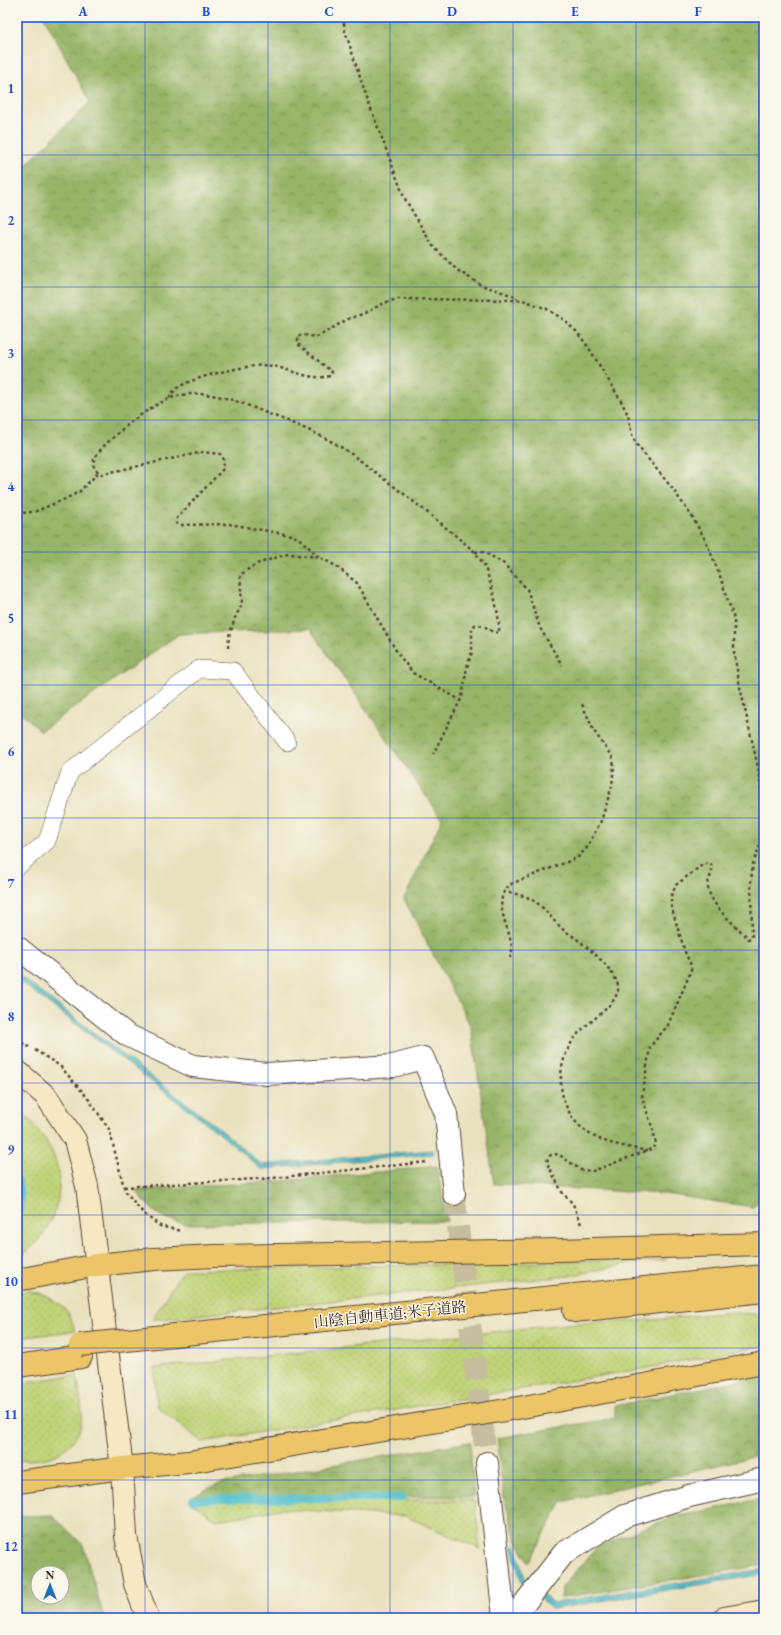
<svg xmlns="http://www.w3.org/2000/svg" width="781" height="1635" font-family="'EB Garamond','Noto Serif JP',serif">
	<style>
		.grass { fill: url(#grass-dots); stroke: #7d7e4a }
		.forest { fill: url(#forest-crowns); stroke: #697043; fill-rule: evenodd }
		.water { fill: url(#water-ripples); stroke: #477475 }
		.lines { fill: none; stroke-linecap: round; stroke-linejoin: round }
		.stream { stroke: #53bfcc; stroke-width: 8 }
		.street-tunnel { stroke: #c6bc9e; stroke-width: 22; stroke-dasharray: 22 11; stroke-linecap: butt }
		.lane-casing { stroke: #554536; stroke-width: 18 }
		.street-casing { stroke: #554536; stroke-width: 24 }
		.secondary-casing { stroke: #554536; stroke-width: 24 }
		.highway-casing { stroke: #554536; stroke-width: 24 }
		.path { stroke: #554536; stroke-width: 2.5; stroke-dasharray: 3 3; stroke-linecap: butt }
		.lane { stroke: #fff; stroke-width: 17 }
		.street { stroke: #fff; stroke-width: 22 }
		.secondary { stroke: #f7e8c3; stroke-width: 22 }
		.highway { stroke: #ecc569; stroke-width: 22 }
		.highway-bridge-casing { stroke: #554536; stroke-width: 24; stroke-linecap: butt }
		.highway-bridge { stroke: #ecc569; stroke-width: 22 }
		.grid { fill: none; stroke: #1d4ed8; stroke-width: 1; stroke-opacity: 0.55 }
		.labels { text-anchor: middle; dominant-baseline: central; stroke-width: 3; stroke-linejoin: round; paint-order: stroke }
		.street-label { font-size: 15px; fill: #3b2a1e; stroke: #fbf7ec }
		.neatline { fill: none; stroke: #1d4ed8; stroke-width: 1.5 }
		.grid-label { font-size: 13px; text-anchor: middle; font-weight: bold; fill: #1d4ed8 }
	</style>
	<defs>
		<pattern id="grass-dots" width="8" height="8" patternUnits="userSpaceOnUse"><rect width="8" height="8" fill="#bfd377"/><path d="M2 2h.1M6 6h.1" fill="none" stroke="#a5b566" stroke-width="1.8" stroke-linecap="round"/></pattern>
		<pattern id="forest-crowns" width="20" height="18" patternUnits="userSpaceOnUse"><rect width="20" height="18" fill="#97b568"/><path d="M2 6a3 3 0 1 1 6 0M12 15a3 3 0 1 1 6 0" fill="none" stroke="#7c9355"/></pattern>
		<pattern id="water-ripples" width="26" height="14" patternUnits="userSpaceOnUse"><rect width="26" height="14" fill="#53bfcc"/><path d="M2 4q2-2 4 0t4 0M15 11q2-2 4 0t4 0" fill="none" stroke="#469ba5"/></pattern>
	</defs>
	<rect width="100%" height="100%" fill="#fbf7ec"/>
	<filter id="ink" filterUnits="userSpaceOnUse"><feTurbulence type="fractalNoise" baseFrequency=".025" numOctaves="2"/><feDisplacementMap in="SourceGraphic" scale="8" xChannelSelector="R" yChannelSelector="G"/><feConvolveMatrix kernelMatrix="1 2 1 2 8 2 1 2 1" color-interpolation-filters="sRGB"/></filter>
	<filter id="wash" filterUnits="userSpaceOnUse"><feTurbulence type="fractalNoise" baseFrequency=".012" numOctaves="4" result="noise"/><feDisplacementMap in="SourceGraphic" scale="16" xChannelSelector="R" yChannelSelector="G"/><feGaussianBlur stdDeviation="0.9" result="paint"/><feColorMatrix in="noise" values="0 0 0 0 0 0 0 0 0 0 0 0 0 0 0 0 0 1.4 0 .05"/><feComposite in="paint" operator="in"/></filter>
	<g filter="url(#wash)">
		<rect width="100%" height="100%" fill="#e9e1be"/>
		<!-- grass -->
		<g class="grass">
			<path d="M17,1107C35,1124 54,1146 58,1171C64,1205 46,1241 17,1258Z"/>
			<polygon points="666,1258 666,1260 627,1264 568,1276 152,1320 180,1274 185,1270 565,1262"/>
			<path d="M31,1290V1292L37,1293V1292C48,1297 61,1303 68,1313C71,1318 73,1325 75,1331L17,1338V1293Z"/>
			<polygon points="721,1313 764,1314 764,1345 648,1368 202,1442 157,1406 154,1368 576,1323 652,1320"/>
			<path d="M77,1375C79,1391 83,1408 81,1424C79,1438 64,1452 51,1457C40,1460 28,1460 17,1460V1383Z"/>
			<polygon points="212,1500 472,1500 472,1502 475,1502 480,1549 405,1516 282,1509 217,1520 191,1502"/>
		</g>
		<!-- forest -->
		<g class="forest">
			<polygon points="44,17 764,17 764,1196 753,1207 665,1194 494,1184 471,1027 404,899 442,819 310,629 179,634 41,731 17,709 17,174 90,102"/>
			<path d="M437,1166L447,1221L184,1224C158,1217 151,1211 136,1190L281,1181Z"/>
			<polygon points="764,1375 764,1454 562,1502 529,1563 516,1540 504,1498 497,1438 615,1418 615,1406"/>
			<polygon points="470,1442 474,1497 194,1496 209,1488 223,1483"/>
			<polygon points="764,1498 764,1565 561,1598 562,1587 598,1546 670,1518"/>
			<path d="M52,1515L83,1545L104,1618H17V1516ZM38,1573H62V1597H38Z"/>
		</g>
		<!-- water -->
		<g class="water">
			<polygon points="17,974 221,1130 262,1165 433,1150 434,1154 261,1169 219,1133 17,979"/>
			<polygon points="516,1546 526,1582 554,1603 764,1569 764,1574 552,1609 522,1584 511,1547"/>
		</g>
		<g class="lines">
			<!-- stream -->
			<g class="stream">
				<path d="M17,1179C20,1192 21,1205 18,1218"/>
				<polyline points="193,1500 210,1499 402,1498"/>
			</g>
		</g>
	</g>
	<g filter="url(#ink)">
		<g class="lines">
			<!-- street-tunnel -->
			<polyline class="street-tunnel" points="454,1194 487,1463"/>
			<!-- lane casing -->
			<g class="lane-casing">
				<polyline id="lane" points="17,867 47,841 70,772 199,669 233,671 287,742"/>
			</g>
			<!-- street casing -->
			<g class="street-casing">
				<g id="street">
					<polyline points="17,947 127,1035 193,1066 267,1074 393,1066 423,1058 446,1114 454,1194"/>
					<polyline points="487,1463 504,1618"/>
					<polyline points="513,1618 564,1553 625,1516 689,1496 764,1479"/>
				</g>
			</g>
			<!-- secondary casing -->
			<g class="secondary-casing">
				<g id="secondary">
					<polyline points="17,1071 46,1096 75,1140 87,1186 122,1468 126,1536 135,1584 148,1618"/>
					<polyline points="724,1618 764,1611"/>
				</g>
			</g>
			<!-- highway casing -->
			<g class="highway-casing">
				<g id="highway">
					<polyline points="17,1280 97,1265 154,1259 215,1256 559,1250 764,1244"/>
					<polyline points="574,1311 764,1291"/>
					<polyline points="155,1337 764,1276"/>
					<polyline points="17,1366 81,1357"/>
					<polyline points="17,1482 122,1468 188,1462 512,1409 764,1363"/>
				</g>
			</g>
			<!-- path -->
			<g class="path">
				<polyline points="343,17 345,31 366,96 404,197 432,245 457,270 481,285 517,297 517,299"/>
				<path d="M169,398C171,395 173,391 176,389C190,377 256,362 273,366C292,370 311,381 330,376L332,372L298,344V336L303,335L317,337L348,319L365,313L384,303L397,299L523,300L547,309L563,319L577,332L589,348L621,401L628,415L632,435L636,444L672,488L691,515L705,539L719,573L734,619V652L740,687L759,772L764,814"/>
				<polyline points="17,513 34,512 63,500 79,492 99,472"/>
				<polyline points="475,552 484,552 503,563 527,589 540,628 562,665"/>
				<path d="M319,557L301,540L291,535L229,524L179,525L176,523L177,518L224,468L223,458L220,454L203,452L102,474C79,463 108,443 118,433C131,421 157,402 174,397C204,388 236,400 264,412C290,422 316,432 339,446C353,454 367,466 380,476C413,500 444,526 475,552C478,557 482,561 484,565C491,583 500,613 499,633L493,632L484,626L475,625L472,628V652L467,667L462,697L433,754"/>
				<polyline points="228,648 229,636 235,618 242,604 240,575 256,564 288,554 319,557 336,566 357,583 398,654 413,673 460,700"/>
				<path d="M503,892C514,893 529,896 537,903C549,912 555,925 568,933C581,941 621,973 618,990C615,1007 587,1022 577,1035C550,1068 557,1119 597,1138C612,1145 630,1147 647,1151"/>
				<path d="M510,958C511,956 512,952 512,949C511,928 488,898 513,883L577,858L586,849L601,821L612,786L614,765L612,757L594,731L581,702"/>
				<polyline points="17,1040 29,1047"/>
				<polyline points="35,1050 60,1066 87,1097 109,1129 125,1191 143,1213 160,1226 181,1231"/>
				<polyline points="124,1187 273,1178 427,1162"/>
				<path d="M581,1224L573,1204L562,1192L547,1163L548,1157L551,1155L558,1154L581,1170L593,1171L654,1148L656,1144L653,1130L642,1097L650,1047L668,1025L691,971V965L685,952L671,906V896L676,885L702,865L710,863C716,871 707,878 708,887C710,905 734,924 746,936L749,939L752,938L751,880L753,864L763,837L764,815"/>
			</g>
			<!-- lane -->
			<use href="#lane" class="lane"/>
			<!-- street -->
			<use href="#street" class="street"/>
			<!-- secondary -->
			<use href="#secondary" class="secondary"/>
			<!-- highway -->
			<use href="#highway" class="highway"/>
			<!-- highway-bridge casing -->
			<g class="highway-bridge-casing">
				<polyline id="highway-bridge" points="80,1345 155,1337"/>
			</g>
			<!-- highway-bridge -->
			<use href="#highway-bridge" class="highway-bridge"/>
		</g>
	</g>
	<!-- grid -->
	<path class="grid" d="M145,17V1618M268,17V1618M390,17V1618M513,17V1618M636,17V1618M17,155H764M17,287H764M17,420H764M17,552H764M17,685H764M17,818H764M17,950H764M17,1083H764M17,1215H764M17,1348H764M17,1480H764"/>
	<g class="labels">
		<!-- street labels -->
		<g class="street-label">
			<text transform="translate(390 1314) rotate(-6)">山陰自動車道;米子道路</text>
		</g>
	</g>
	<!-- margin -->
	<rect width="781" height="1635" fill="none" stroke="#fbf7ec" stroke-width="44"/>
	<!-- north arrow -->
	<g transform="translate(50 1585)"><circle r="19" fill="#fbf7ec" stroke="#aea59a"/>
	<path d="M0-3L7 15L0 10L-7 15Z" fill="#1f6fb2"/>
	<text y="-6" font-size="11" font-weight="bold" text-anchor="middle" fill="#3b2a1e">N</text>
	</g>
	<rect x="22" y="22" width="737" height="1591" class="neatline"/>
	<g class="grid-label">
		<text x="83" y="16">A</text>
		<text x="206" y="16">B</text>
		<text x="329" y="16">C</text>
		<text x="452" y="16">D</text>
		<text x="575" y="16">E</text>
		<text x="698" y="16">F</text>
		<text x="11" y="93">1</text>
		<text x="11" y="225">2</text>
		<text x="11" y="358">3</text>
		<text x="11" y="491">4</text>
		<text x="11" y="623">5</text>
		<text x="11" y="756">6</text>
		<text x="11" y="888">7</text>
		<text x="11" y="1021">8</text>
		<text x="11" y="1154">9</text>
		<text x="11" y="1286">10</text>
		<text x="11" y="1419">11</text>
		<text x="11" y="1551">12</text>
	</g>
</svg>
